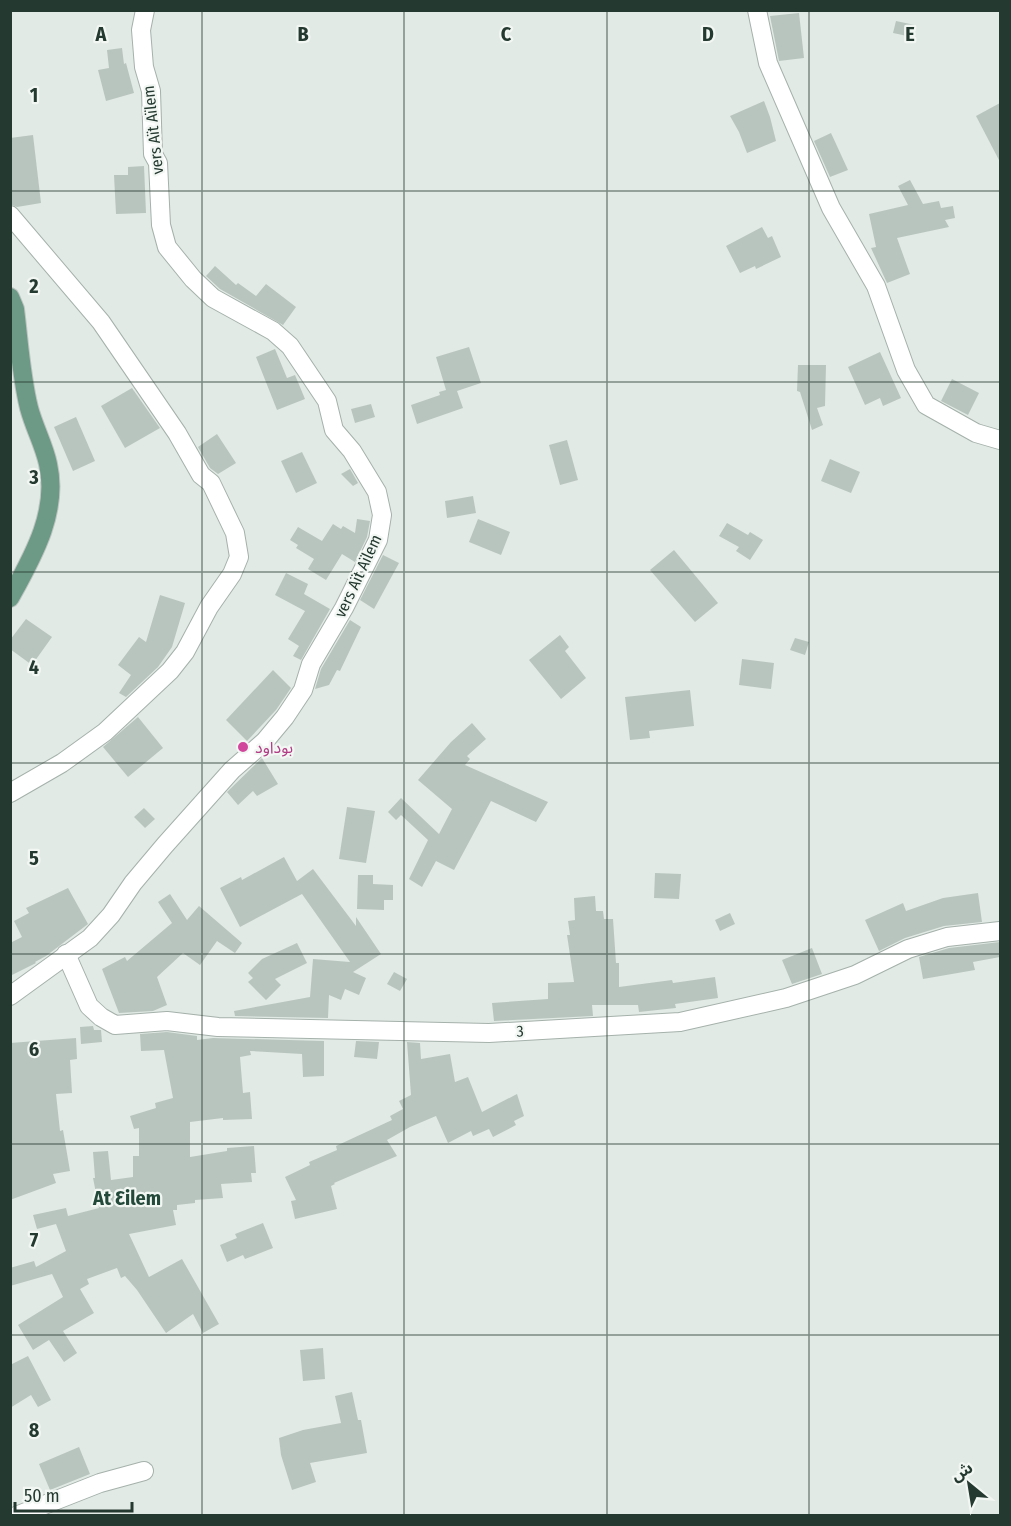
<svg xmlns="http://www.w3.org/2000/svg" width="1011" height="1526" font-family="'Fira Sans Condensed','Noto Sans Arabic',sans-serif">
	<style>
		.building { fill: #b8c5be }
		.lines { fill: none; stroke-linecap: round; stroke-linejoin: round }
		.street-casing { stroke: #a5b1ab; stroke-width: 20 }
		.primary-casing { stroke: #bdc4c1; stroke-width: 20 }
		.street { stroke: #fff; stroke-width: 18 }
		.primary { stroke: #6c9a87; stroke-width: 18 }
		.grid { fill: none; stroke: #243930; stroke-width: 1.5; stroke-opacity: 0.55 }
		.hotel-dot { fill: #d1479c; stroke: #f2f7f4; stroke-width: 2 }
		.labels { text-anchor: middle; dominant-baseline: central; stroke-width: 4.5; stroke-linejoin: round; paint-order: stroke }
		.street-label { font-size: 16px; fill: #243930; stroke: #f2f7f4 }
		.hotel-label { font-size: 16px; fill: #b23c85; stroke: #f2f7f4; text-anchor: start }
		.quarter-label { font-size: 20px; font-weight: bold; fill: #23493a; stroke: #f2f7f4 }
		.grid-label { font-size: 20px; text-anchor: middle; font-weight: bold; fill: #243930; stroke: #f2f7f4; stroke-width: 4.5; stroke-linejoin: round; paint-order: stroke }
	</style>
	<rect width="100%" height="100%" fill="#e2eae5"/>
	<!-- building -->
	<g class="building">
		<polygon points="799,13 804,58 779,61 770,16"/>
		<polygon points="896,21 915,25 912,37 893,33"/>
		<polygon points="122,48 124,64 126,63 134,93 106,101 98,70 109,68 107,50"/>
		<polygon points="764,101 770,117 776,141 747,153 739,132 730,116"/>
		<polygon points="1000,103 1000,162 976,116"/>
		<polygon points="831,133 848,170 830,177 814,141"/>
		<polygon points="33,135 41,203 17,207 10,204 10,138"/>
		<polygon points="144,166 146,213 116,214 114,175 128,175 128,167"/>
		<polygon points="910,180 923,204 939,201 941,208 953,206 955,218 945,220 949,227 897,238 910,274 887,283 871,248 876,247 869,214 908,205 898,186"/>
		<polygon points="762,227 768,238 772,236 781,257 756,269 755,266 740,273 726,246"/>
		<polygon points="215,266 236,285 238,283 256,296 266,284 296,307 283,325 220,289 206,276"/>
		<polygon points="469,347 481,383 457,391 463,408 417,424 411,405 440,395 439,392 446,390 436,357"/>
		<polygon points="275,349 287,378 295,375 305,399 277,410 256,357"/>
		<polygon points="880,352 901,398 883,406 880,398 865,405 848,367"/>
		<polygon points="798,365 826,365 825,406 817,408 823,425 812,430 800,392 797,391"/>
		<polygon points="952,379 979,393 968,415 941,401"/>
		<polygon points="132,388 160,428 125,448 101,406"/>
		<polygon points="371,404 375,417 355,423 351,409"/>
		<polygon points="76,417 95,461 73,471 54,427"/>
		<polygon points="217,434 236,463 218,474 210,468 198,447"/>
		<polygon points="567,440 578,480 560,485 549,445"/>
		<polygon points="302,452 317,483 296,493 281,461"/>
		<polygon points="830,459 860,472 851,493 821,481"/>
		<polygon points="350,469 358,483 353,486 341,474"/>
		<polygon points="473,496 476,513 447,518 445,501"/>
		<polygon points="357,519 370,521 367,537 355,562 342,554 326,580 308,569 314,559 296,548 298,545 290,540 298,527 322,541 333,524 341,529 343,526 355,533"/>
		<polygon points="478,519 510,532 501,555 469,542"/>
		<polygon points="727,523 748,535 750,532 763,540 750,560 736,551 739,547 719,536"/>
		<polygon points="674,550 718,603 695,622 650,570"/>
		<polygon points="383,555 399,563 374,609 360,600"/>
		<polygon points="286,573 308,584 304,594 330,609 301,660 293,656 299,646 288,639 305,611 275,595"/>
		<polygon points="160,595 185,603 172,647 158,667 126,697 119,693 131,675 118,665 139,637 146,642"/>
		<polygon points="26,619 52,637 32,665 10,649 10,640"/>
		<polygon points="350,620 361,627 340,671 337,670 329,685 315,689 321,669"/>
		<polygon points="560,635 569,647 565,651 586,678 561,699 529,660"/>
		<polygon points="795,638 809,642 805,655 790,650"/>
		<polygon points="742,659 774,663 771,689 739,685"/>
		<polygon points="273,670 291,688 276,710 247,741 226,720"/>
		<polygon points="690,690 694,726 649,731 650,738 630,740 625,697"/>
		<polygon points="138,717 163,748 128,777 103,747"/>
		<polygon points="472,723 486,739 467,756 470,759 465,765 548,802 536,822 491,801 454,870 436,861 422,887 409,879 428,840 401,815 396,820 388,812 401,798 439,834 452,809 418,780 451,742"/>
		<polygon points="262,758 278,784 257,796 253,791 238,805 227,792"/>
		<polygon points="347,807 375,811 366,863 339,859"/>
		<polygon points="144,808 155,819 145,828 134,817"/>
		<polygon points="284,857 297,881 313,869 356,926 356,917 381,954 353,972 366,978 359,995 345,989 341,1000 329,995 328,1018 235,1016 234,1011 310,997 313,959 350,962 302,894 240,927 220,888 241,877 242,880"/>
		<polygon points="655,873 681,874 679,899 654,898"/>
		<polygon points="358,875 373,875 373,884 393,885 393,900 384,900 384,910 357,909"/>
		<polygon points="68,888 88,924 46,956 35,962 36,963 10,976 10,943 22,937 14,921 29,913 26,908"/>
		<polygon points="978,893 982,922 944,926 905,938 879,951 865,920 903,903 906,911 943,898"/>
		<polygon points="170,894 187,920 199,906 242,943 235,953 217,941 200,965 183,953 157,977 167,1005 153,1011 119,1013 102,969 125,957 127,961 172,923 158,902"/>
		<polygon points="595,896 596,911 603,911 604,919 613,919 616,963 619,963 619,987 672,980 673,983 715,977 718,998 675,1004 676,1008 639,1012 638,1005 592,1005 593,1016 494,1021 492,1003 548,999 548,983 574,982 567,935 570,935 568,921 575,920 574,898"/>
		<polygon points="730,913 735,924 720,931 715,920"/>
		<polygon points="1000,942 1000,957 973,962 975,970 923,979 919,957 949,948"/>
		<polygon points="297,943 307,963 275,979 281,985 266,1000 248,982 253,978 248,973 262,959"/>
		<polygon points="812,948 822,974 792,984 782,960"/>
		<polygon points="394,972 407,979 400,991 387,984"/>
		<polygon points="93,1026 94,1030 101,1030 102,1042 81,1044 80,1027"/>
		<polygon points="167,1032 197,1036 197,1040 213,1038 324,1041 324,1076 303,1077 302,1054 250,1051 251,1055 240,1057 243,1093 250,1092 252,1119 223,1120 223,1118 190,1122 190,1157 227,1151 227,1148 254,1146 256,1173 251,1173 252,1182 221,1184 223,1198 195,1200 195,1203 177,1205 177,1210 173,1210 176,1225 129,1234 149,1277 182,1259 219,1324 203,1333 193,1314 166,1333 137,1290 125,1276 121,1278 117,1268 87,1279 89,1284 80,1289 94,1313 63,1331 77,1353 64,1362 49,1340 33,1350 18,1325 63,1297 52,1274 10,1286 10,1268 34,1261 36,1267 66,1251 56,1224 37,1229 33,1215 66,1208 68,1216 99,1208 93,1178 95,1178 93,1152 108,1151 111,1180 133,1177 133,1156 139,1156 139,1128 134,1129 130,1116 156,1108 155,1103 173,1098 164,1050 141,1051 140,1034"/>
		<polygon points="76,1038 77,1059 70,1060 72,1093 56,1094 60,1131 63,1130 70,1171 53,1174 56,1183 10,1200 10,1043"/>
		<polygon points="356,1041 379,1042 377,1059 354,1057"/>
		<polygon points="407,1042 420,1043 421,1059 450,1054 455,1082 468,1077 482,1112 517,1094 524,1116 514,1121 516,1125 493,1137 489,1129 473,1136 471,1131 448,1143 436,1116 410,1127 387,1140 397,1156 334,1183 335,1184 331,1186 337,1209 295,1219 291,1201 296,1200 285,1177 310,1165 309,1162 337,1150 336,1146 392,1120 390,1116 403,1109 399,1101 411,1095"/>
		<polygon points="263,1223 273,1248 245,1259 243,1255 227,1262 220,1245 237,1238 235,1234"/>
		<polygon points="323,1348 325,1379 303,1381 300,1350"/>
		<polygon points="28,1356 51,1400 38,1407 31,1395 10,1408 10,1365"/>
		<polygon points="352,1392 358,1420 361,1420 367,1453 310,1463 316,1482 292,1490 281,1455 279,1438 303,1430 341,1423 335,1396"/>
		<polygon points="79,1447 90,1474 50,1490 39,1464"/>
	</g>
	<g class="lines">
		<!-- street casing -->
		<g class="street-casing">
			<g id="street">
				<polyline points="757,10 768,63 831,208 876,286 906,370 926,405 976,433 1000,440"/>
				<polyline points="10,215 101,322 177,433 201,475 211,483 235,533 239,557 232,574 209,607 185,652 170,671 105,732 62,763 10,793"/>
				<polyline points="66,954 89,1006 101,1017 115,1025 167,1021 218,1027 489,1033 680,1022 786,998 855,975 908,949 947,937 1000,931"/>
				<polyline points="10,996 90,938 111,915 133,883 165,845 232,770 265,741 285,717 303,690 311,664 344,608 378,540 382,515 377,492 352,451 334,430 327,401 290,346 273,331 213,298 193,279 167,247 161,225 158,163 153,154 151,91 144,67 141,30 145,10"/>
				<polyline points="16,1516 100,1483 144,1471"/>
			</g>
		</g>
		<!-- primary casing -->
		<g class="primary-casing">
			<path id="primary" d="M10,297L15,309C19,341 21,376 29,408C34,427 44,445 48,464C59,512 32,558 10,598"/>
		</g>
		<!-- street -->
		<use href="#street" class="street"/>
		<!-- primary -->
		<use href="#primary" class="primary"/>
	</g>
	<!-- grid -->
	<path class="grid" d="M202,10V1516M404,10V1516M607,10V1516M809,10V1516M10,191H1000M10,382H1000M10,572H1000M10,763H1000M10,954H1000M10,1144H1000M10,1335H1000"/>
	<!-- markers -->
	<circle class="hotel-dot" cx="243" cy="747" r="6"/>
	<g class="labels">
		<!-- street labels -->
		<g class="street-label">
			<text transform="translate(153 130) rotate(-96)">vers Aït Aïlem</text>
			<text transform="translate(358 576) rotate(-65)">vers Aït Aïlem</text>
			<text transform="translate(520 1031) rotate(-3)">3</text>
		</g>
		<!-- hotel labels -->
		<g class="hotel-label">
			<text x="255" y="747">بوداود</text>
		</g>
		<!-- quarter labels -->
		<g class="quarter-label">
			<text x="127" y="1198">At Ɛilem</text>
		</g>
	</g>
	<g class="grid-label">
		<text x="101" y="41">A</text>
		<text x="303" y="41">B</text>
		<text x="506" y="41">C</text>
		<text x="708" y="41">D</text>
		<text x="910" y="41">E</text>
		<text x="34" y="102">1</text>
		<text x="34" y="293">2</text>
		<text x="34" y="484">3</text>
		<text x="34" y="674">4</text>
		<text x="34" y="865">5</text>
		<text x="34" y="1056">6</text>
		<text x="34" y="1247">7</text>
		<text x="34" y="1437">8</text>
	</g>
	<!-- border -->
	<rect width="1011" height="1526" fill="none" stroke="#243930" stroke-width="24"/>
	<!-- north arrow -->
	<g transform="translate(969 1484) rotate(330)" stroke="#f2f7f4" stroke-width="4.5" paint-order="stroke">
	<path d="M0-4.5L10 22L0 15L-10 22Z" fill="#243930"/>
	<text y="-9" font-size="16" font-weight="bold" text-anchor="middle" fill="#243930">ش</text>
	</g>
	<!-- scale -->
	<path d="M15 1502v9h117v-9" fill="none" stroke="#243930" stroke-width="3"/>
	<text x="24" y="1502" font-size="18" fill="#243930" stroke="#f2f7f4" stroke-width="4.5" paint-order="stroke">50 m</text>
</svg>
